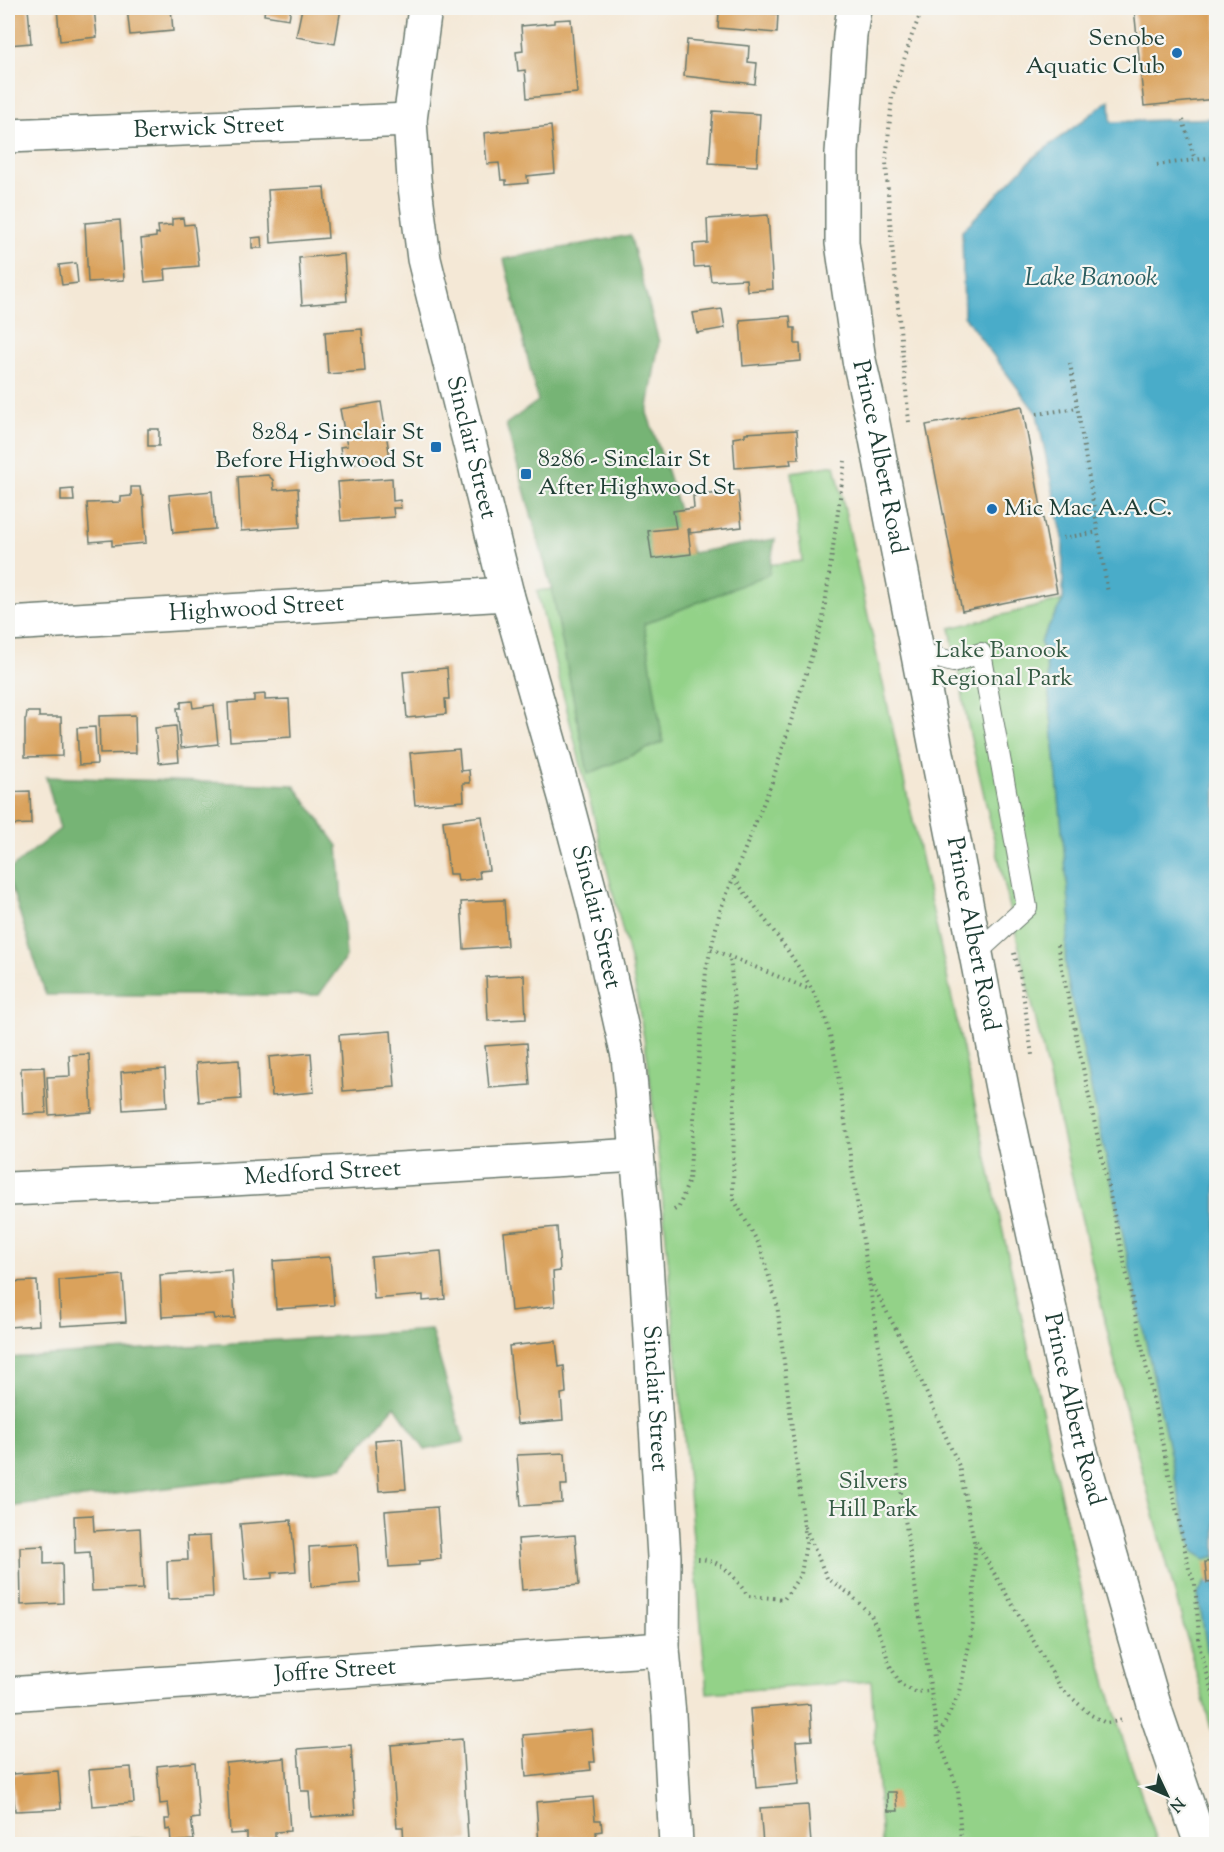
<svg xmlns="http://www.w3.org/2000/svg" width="1224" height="1852" font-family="'Sorts Mill Goudy',serif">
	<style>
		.green { fill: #93d288; stroke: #59885e; stroke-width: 1.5 }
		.forest { fill: #76b474; stroke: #4a7854; stroke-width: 1.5 }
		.water { fill: #4aacc9; stroke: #34747e; stroke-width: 1.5 }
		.building { fill: #daa25c }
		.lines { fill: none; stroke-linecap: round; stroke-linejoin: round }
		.lane-casing { stroke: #6a796d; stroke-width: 22 }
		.street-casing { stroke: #6a796d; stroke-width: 36 }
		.secondary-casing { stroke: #6a796d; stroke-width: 36 }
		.path { stroke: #6a796d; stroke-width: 4; stroke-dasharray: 1.5 4.5; stroke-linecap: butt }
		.lane { stroke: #fff; stroke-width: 20 }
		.street { stroke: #fff; stroke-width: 33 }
		.secondary { stroke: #fff; stroke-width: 33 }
		.poi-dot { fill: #1f6fb2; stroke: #f6f6f2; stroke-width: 2 }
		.labels { text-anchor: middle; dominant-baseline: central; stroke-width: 4.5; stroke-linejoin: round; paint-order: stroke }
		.poi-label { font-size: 24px; fill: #1f3d34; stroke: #f6f6f2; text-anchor: end }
		.street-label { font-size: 24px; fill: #1f3d34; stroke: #f6f6f2 }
		.park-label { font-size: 24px; fill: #365b45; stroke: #f6f6f2 }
		.water-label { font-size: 26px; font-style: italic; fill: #2c5e61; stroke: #f6f6f2 }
	</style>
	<rect width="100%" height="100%" fill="#f6f6f2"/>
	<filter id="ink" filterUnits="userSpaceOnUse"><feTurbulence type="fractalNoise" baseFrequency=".0167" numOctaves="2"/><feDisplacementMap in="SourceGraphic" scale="12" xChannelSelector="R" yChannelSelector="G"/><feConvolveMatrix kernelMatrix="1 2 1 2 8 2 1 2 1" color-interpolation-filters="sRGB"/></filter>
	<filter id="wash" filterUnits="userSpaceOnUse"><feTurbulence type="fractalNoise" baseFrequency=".008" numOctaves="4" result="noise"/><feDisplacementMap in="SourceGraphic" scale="24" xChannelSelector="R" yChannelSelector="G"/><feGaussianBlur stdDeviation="1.35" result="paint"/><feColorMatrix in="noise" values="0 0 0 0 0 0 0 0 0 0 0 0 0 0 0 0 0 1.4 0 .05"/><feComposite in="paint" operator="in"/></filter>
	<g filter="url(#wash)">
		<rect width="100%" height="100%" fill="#f4e8d6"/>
		<!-- green -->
		<g class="green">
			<polygon points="879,8 987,8 917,16 878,9"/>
			<polygon points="835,465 1086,1611 1123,1740 1158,1844 882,1844 871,1681 707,1693 660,1171 648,1061 631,964 537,591 802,561 792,472"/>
			<path d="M1063,600L1040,642L1045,652L1071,922C1059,955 1069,989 1077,1022L1183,1514L1216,1556V1579L1206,1581L1198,1595L1216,1702V1747L1124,1403L969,730L950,628Z"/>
		</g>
		<!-- forest -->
		<g class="forest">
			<polygon points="630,235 659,342 647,413 668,474 692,553 775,539 769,574 644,624 663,742 588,774 552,590 506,424 538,401 504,259"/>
			<polygon points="46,777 294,785 338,846 346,957 319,995 46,995 8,877 8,871 60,829"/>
			<polygon points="431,1330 464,1442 425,1450 395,1406 342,1467 8,1507 8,1358"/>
			<polygon points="136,1839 200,1844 30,1844"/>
		</g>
		<!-- water -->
		<g class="water">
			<path d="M1110,100L1111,122L1216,118V1558V1556L1206,1559L1194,1552L1183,1514L1077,1022C1069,989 1059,956 1071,922L1045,653L1040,642L1063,600V538L1037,414L964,316L962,231L1033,158Z"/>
			<polygon points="1216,1579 1216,1702 1198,1594 1206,1581"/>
		</g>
		<g id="blocks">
			<!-- building -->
			<g class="building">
				<polygon points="8,8 28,8 31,43 8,45"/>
				<polygon points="57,8 94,8 97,37 60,41"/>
				<polygon points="127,8 171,8 173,31 130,35"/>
				<polygon points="265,8 291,8 289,19 264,15"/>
				<polygon points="302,8 341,8 335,44 296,37"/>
				<polygon points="727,8 768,8 768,13 778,14 777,33 718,28 719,12 727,13"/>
				<polygon points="1134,8 1216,8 1216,99 1144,106"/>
				<polygon points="571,19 577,93 527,98 525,70 518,71 516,52 523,51 521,26 554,23 554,20"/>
				<polygon points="687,40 749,46 748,62 757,63 755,84 684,76"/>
				<polygon points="713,111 760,114 757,166 709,163"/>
				<polygon points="551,126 555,173 527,176 528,183 506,185 506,180 501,180 499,163 487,164 484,133"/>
				<polygon points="324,187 328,238 271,243 268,190"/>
				<polygon points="768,215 773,289 747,291 746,279 711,281 709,266 694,267 693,244 708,243 707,219"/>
				<polygon points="183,218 184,225 194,224 199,266 165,269 166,280 145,282 141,239 156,237 156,233 159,234 158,226 172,225 172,219"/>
				<polygon points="120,220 124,280 88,282 85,223"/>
				<polygon points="261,237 262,248 252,248 252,238"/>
				<polygon points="344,254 347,301 302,305 299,258"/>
				<polygon points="76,263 78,283 62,285 59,265"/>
				<polygon points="722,309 725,328 697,333 693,313"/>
				<polygon points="790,316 791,328 795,328 795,344 800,344 801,361 743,366 740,320"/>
				<polygon points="362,329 365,371 328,374 325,332"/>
				<polygon points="381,402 390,458 343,466 340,447 347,446 340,409"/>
				<polygon points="1022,406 1057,592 962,611 926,425"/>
				<rect x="148" y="429" width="11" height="17"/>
				<polygon points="797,430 799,459 790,459 791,464 735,468 733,438 745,436 745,433"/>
				<polygon points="268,475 273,480 274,490 298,488 300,527 241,531 238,477"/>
				<polygon points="392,478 393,501 400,500 401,508 393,508 394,517 341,521 338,482"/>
				<polygon points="131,487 140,487 141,495 143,495 146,543 112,546 112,540 90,542 87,503 121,502 121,497 131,496"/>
				<polygon points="73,489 74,501 61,501 61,490"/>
				<polygon points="212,491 215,529 173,533 169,495"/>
				<polygon points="738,491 742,527 690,533 690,529 688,529 691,554 652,559 648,531 676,528 673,511 694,508 693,496"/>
				<polygon points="447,668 449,699 445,699 446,714 407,718 403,672"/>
				<polygon points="265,694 265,700 289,699 291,737 230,741 228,703 254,701 254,695"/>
				<polygon points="192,701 193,708 214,705 218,744 181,748 177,708 181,708 181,702"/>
				<polygon points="27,712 39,712 39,717 61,717 62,756 25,757 25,719 26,719"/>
				<polygon points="135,715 136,753 100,754 99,716"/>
				<polygon points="176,726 179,761 159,763 155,728"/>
				<polygon points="95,727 97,764 79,765 77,728"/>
				<polygon points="459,749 461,771 469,770 470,783 463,783 464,801 415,805 410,753"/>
				<polygon points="30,791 31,824 8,825 8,792"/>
				<polygon points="482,816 489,870 479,871 480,878 458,881 457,874 449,874 443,821"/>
				<polygon points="504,900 507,946 464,949 461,902"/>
				<polygon points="524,975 526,1019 488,1021 486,977"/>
				<polygon points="391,1031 395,1087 343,1091 339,1035"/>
				<polygon points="527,1043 530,1085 489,1088 485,1046"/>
				<polygon points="311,1053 314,1092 272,1096 269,1057"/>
				<polygon points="89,1054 92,1112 49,1115 47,1077 70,1076 69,1055"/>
				<polygon points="239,1060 241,1099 199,1102 196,1063"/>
				<polygon points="44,1067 46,1113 23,1114 21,1068"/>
				<polygon points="165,1069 167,1107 123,1110 121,1072"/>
				<polygon points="557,1227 560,1271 553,1272 555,1306 511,1311 504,1232"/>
				<polygon points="441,1251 445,1299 423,1301 423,1295 374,1299 371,1257"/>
				<polygon points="330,1257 334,1305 276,1309 273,1261"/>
				<polygon points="232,1270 235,1318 214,1319 213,1314 162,1317 160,1275"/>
				<polygon points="123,1275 126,1322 61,1326 59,1280"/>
				<polygon points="37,1281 39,1325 8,1327 8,1282"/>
				<polygon points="556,1341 559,1367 564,1366 566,1393 561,1394 563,1420 517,1424 509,1346"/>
				<polygon points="402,1438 406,1489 379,1491 375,1440"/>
				<polygon points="565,1453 567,1485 561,1485 562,1503 521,1506 517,1455"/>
				<polygon points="437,1507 441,1559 419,1561 419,1565 389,1567 385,1511"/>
				<polygon points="93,1515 94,1531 140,1528 143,1589 92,1591 90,1552 75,1553 74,1516"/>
				<polygon points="291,1520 296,1571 272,1573 272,1578 245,1580 240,1524"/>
				<polygon points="575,1535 579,1585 522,1590 518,1539"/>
				<polygon points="210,1536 213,1597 168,1599 167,1561 188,1560 187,1537"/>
				<polygon points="357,1544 360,1583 311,1587 309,1547"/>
				<polygon points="44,1546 44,1564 62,1563 63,1603 21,1605 20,1547"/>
				<polygon points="1216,1561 1216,1582 1207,1583 1205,1562"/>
				<polygon points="810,1704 812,1740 796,1741 799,1784 756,1788 750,1709"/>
				<polygon points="592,1729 595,1762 590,1762 591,1770 526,1777 523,1735"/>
				<polygon points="462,1739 468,1840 404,1844 403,1827 397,1827 391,1745"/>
				<polygon points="351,1745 355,1814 311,1817 309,1791 301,1791 298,1749"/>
				<polygon points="285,1758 290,1831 275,1832 275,1839 247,1841 247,1833 230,1834 226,1763"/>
				<polygon points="195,1762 199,1818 191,1819 194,1840 171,1842 170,1829 166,1830 165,1819 170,1819 168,1803 160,1804 157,1766"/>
				<polygon points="131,1767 134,1803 92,1806 89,1770"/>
				<polygon points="58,1771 61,1809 15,1811 12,1774"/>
				<polygon points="887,1792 896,1792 898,1811 888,1811"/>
				<polygon points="593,1797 595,1820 601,1820 602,1831 596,1832 597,1844 539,1844 536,1802"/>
				<polygon points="808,1805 811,1844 763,1844 760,1808"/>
			</g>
		</g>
	</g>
	<g filter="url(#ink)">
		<use href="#blocks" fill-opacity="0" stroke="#6a796d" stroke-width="1.5"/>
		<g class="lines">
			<!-- lane casing -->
			<g class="lane-casing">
				<polyline id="lane" points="917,652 953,662 981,653 1027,907 975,954"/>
			</g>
			<!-- street casing -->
			<g class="street-casing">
				<g id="street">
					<path id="s1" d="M425,8L410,120L414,179L424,259L507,594L565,797L595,910L628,1056L644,1229L664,1557L663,1649L669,1715L676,1844"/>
					<path id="s2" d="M8,136L410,120"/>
					<path id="s3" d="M8,624L507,594"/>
					<path id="s4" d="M8,1189L215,1180L637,1155"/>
					<path id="s5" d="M8,1694L663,1649"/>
				</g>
			</g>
			<!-- secondary casing -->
			<g class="secondary-casing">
				<g id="secondary">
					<path id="s6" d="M854,8L850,35L842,153V243L859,360L871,413L1003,1093L1080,1448L1157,1715L1201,1844"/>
				</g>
			</g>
			<!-- path -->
			<g class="path">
				<polyline points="1183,120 1195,160"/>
				<polyline points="1157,165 1216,157"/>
				<polyline points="1070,363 1108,593"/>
				<polyline points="1037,414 1078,408"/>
				<polyline points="909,422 891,234 886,162 892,97 912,35 923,8"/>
				<polyline points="1063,538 1098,532"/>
				<path d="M734,878C764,920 800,961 821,1008C829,1024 832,1045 836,1062L938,1738L958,1789L961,1844"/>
				<polyline points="1057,945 1189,1569 1195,1584 1200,1649 1216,1704"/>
				<polyline points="711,949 811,990"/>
				<polyline points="1014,953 1021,979 1032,1055"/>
				<polyline points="674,1210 679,1207 689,1180 706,970 720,911 772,782 823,619 845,461"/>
				<polyline points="870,1280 910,1356 959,1466 975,1546 973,1624 960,1692 938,1737"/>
				<polyline points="805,1527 827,1578 851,1595 871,1615 883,1642 889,1664 901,1685 915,1692 931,1691"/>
				<polyline points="976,1542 1061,1688 1091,1715 1106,1723 1124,1720"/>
				<path d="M698,1559C724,1560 734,1577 748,1596L784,1599L801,1574L806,1543L777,1304L760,1246L733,1198L735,1014L730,957"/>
			</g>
			<!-- lane -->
			<use href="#lane" class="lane"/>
			<!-- street -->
			<use href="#street" class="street"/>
			<!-- secondary -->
			<use href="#secondary" class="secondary"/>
		</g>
	</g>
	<!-- markers -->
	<g class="poi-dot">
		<circle cx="1177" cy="53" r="6"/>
		<rect x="430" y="441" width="12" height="12" rx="3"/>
		<rect x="520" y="468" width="12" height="12" rx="3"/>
		<circle cx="992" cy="509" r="6"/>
	</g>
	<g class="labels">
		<!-- poi labels -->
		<g class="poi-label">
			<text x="1165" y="39">Senobe<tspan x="1165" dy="28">Aquatic Club</tspan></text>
			<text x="424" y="433">8284 - Sinclair St<tspan x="424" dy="28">Before Highwood St</tspan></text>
			<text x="538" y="460" text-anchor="start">8286 - Sinclair St<tspan x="538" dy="28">After Highwood St</tspan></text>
			<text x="1004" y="509" text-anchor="start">Mic Mac A.A.C.</text>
		</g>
		<!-- street labels -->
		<g class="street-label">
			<text stroke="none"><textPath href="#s2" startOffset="201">Berwick Street</textPath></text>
			<text stroke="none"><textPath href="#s1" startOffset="447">Sinclair Street</textPath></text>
			<text stroke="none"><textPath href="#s6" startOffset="453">Prince Albert Road</textPath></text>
			<text stroke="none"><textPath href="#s3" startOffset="249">Highwood Street</textPath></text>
			<text stroke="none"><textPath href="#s1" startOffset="933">Sinclair Street</textPath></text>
			<text stroke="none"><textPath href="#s6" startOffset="939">Prince Albert Road</textPath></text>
			<text stroke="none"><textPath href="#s4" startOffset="315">Medford Street</textPath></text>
			<text stroke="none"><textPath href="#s1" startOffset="1419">Sinclair Street</textPath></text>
			<text stroke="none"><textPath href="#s6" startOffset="1425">Prince Albert Road</textPath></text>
			<text stroke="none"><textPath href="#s5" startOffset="328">Joffre Street</textPath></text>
		</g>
		<!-- park labels -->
		<g class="park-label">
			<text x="1002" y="651">Lake Banook<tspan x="1002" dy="28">Regional Park</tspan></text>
			<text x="873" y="1482">Silvers<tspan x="873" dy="28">Hill Park</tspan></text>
		</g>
		<!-- water labels -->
		<g class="water-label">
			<text x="1091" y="278">Lake Banook</text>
		</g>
	</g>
	<!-- margin -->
	<rect width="1224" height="1852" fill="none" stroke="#f6f6f2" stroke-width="30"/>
	<!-- north arrow -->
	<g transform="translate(1167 1795) rotate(134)" stroke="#f6f6f2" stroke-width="4.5" paint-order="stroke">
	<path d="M0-4.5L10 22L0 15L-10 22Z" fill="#1f3d34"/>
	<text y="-9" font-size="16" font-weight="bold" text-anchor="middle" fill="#1f3d34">N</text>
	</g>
</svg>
